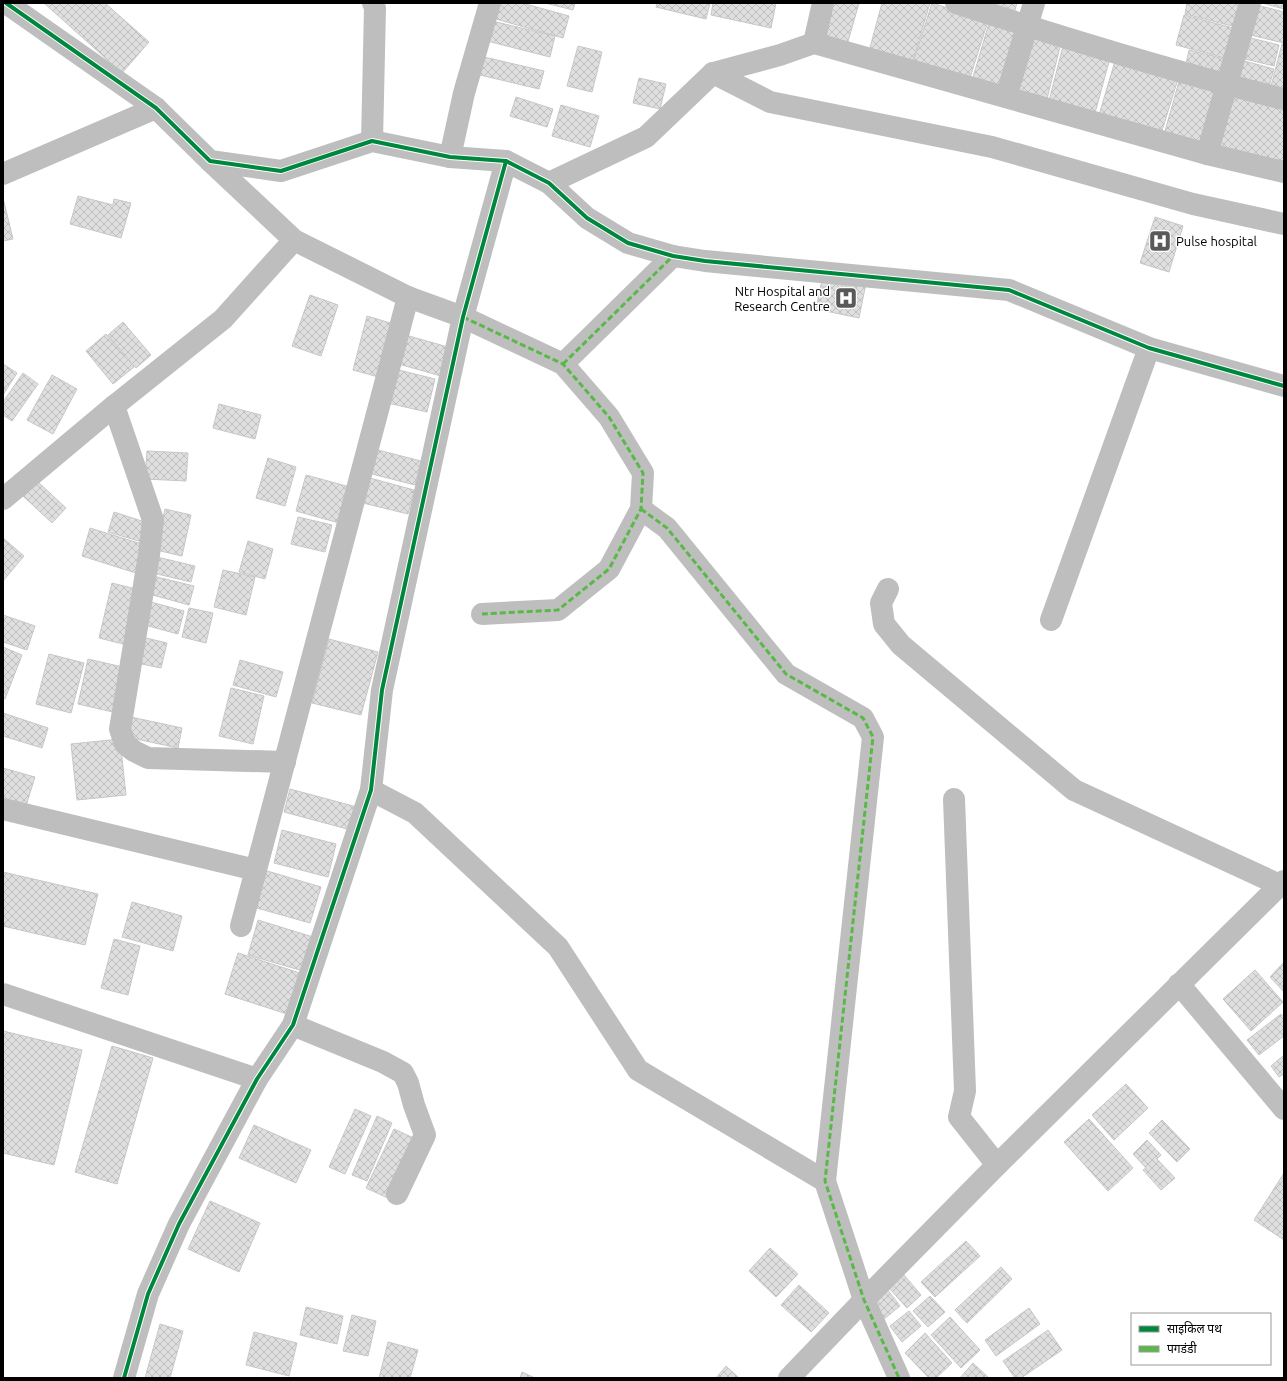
<svg xmlns="http://www.w3.org/2000/svg" width="1287" height="1381" font-family="Ubuntu,'Noto Sans Devanagari',sans-serif">
	<style>
		.building { fill: url(#building-cross-hatch); stroke: #c7c7c7 }
		.lines { fill: none; stroke-linecap: round; stroke-linejoin: round }
		.minor { stroke: #bebebe; stroke-width: 22 }
		.quiet { stroke: #58b947; stroke-width: 3; stroke-dasharray: 6 3; stroke-linecap: butt }
		.cycleway-casing { stroke: #fff; stroke-width: 6 }
		.cycleway { stroke: #00873e; stroke-width: 4 }
		.labels { text-anchor: middle; dominant-baseline: central; stroke-width: 3; stroke-linejoin: round; paint-order: stroke }
		.poi-label { font-size: 13px; fill: #000; stroke: #fff; text-anchor: start }
	</style>
	<defs>
		<pattern id="building-cross-hatch" width="8" height="8" patternUnits="userSpaceOnUse"><rect width="8" height="8" fill="#dfdfdf"/><path d="M0 0l8 8M0 8l8-8" fill="none" stroke="#bebebe"/></pattern>
	</defs>
	<rect width="100%" height="100%" fill="#fff"/>
	<!-- building -->
	<g class="building">
		<polygon points="44,3 105,3 149,42 122,73"/>
		<polygon points="493,3 522,3 569,16 563,38 489,17"/>
		<polygon points="545,3 575,3 573,10"/>
		<polygon points="657,3 710,3 706,19 656,7"/>
		<polygon points="713,3 776,3 771,28 711,15"/>
		<polygon points="830,3 859,3 847,45 820,38"/>
		<polygon points="882,3 930,3 911,67 868,55"/>
		<polygon points="932,3 988,21 968,84 912,66"/>
		<polygon points="984,3 1017,3 1014,13"/>
		<polygon points="1187,3 1246,3 1240,28 1185,14"/>
		<polygon points="1262,3 1284,3 1284,9"/>
		<polygon points="1257,5 1284,12 1284,43 1250,35"/>
		<polygon points="1184,15 1237,29 1229,59 1176,45"/>
		<polygon points="488,20 555,36 550,57 483,40"/>
		<polygon points="989,23 1023,33 1004,94 971,84"/>
		<polygon points="1031,35 1061,43 1047,99 1017,92"/>
		<polygon points="1243,36 1279,45 1274,66 1237,57"/>
		<polygon points="1282,44 1284,44 1284,93 1270,90"/>
		<polygon points="578,46 602,52 592,92 567,86"/>
		<polygon points="1063,46 1110,58 1095,113 1049,101"/>
		<polygon points="1189,50 1229,60 1225,79 1185,69"/>
		<polygon points="484,57 544,71 539,89 480,75"/>
		<polygon points="1237,59 1274,69 1268,90 1231,81"/>
		<polygon points="1115,61 1178,79 1161,134 1099,115"/>
		<polygon points="639,78 666,84 660,109 633,103"/>
		<polygon points="1180,78 1222,90 1204,150 1163,138"/>
		<polygon points="1229,93 1284,107 1284,162 1214,144"/>
		<polygon points="516,97 553,109 547,127 510,116"/>
		<polygon points="561,105 599,116 590,147 552,136"/>
		<polygon points="78,196 113,205 114,199 131,203 121,238 70,224"/>
		<polygon points="3,198 13,239 3,241"/>
		<polygon points="1155,217 1183,226 1169,272 1140,263"/>
		<polygon points="823,275 866,283 859,318 816,309"/>
		<polygon points="310,295 338,305 321,356 292,346"/>
		<polygon points="367,316 397,325 382,378 353,370"/>
		<polygon points="123,322 151,355 136,368 108,335"/>
		<polygon points="106,334 134,367 113,384 86,351"/>
		<polygon points="402,334 448,347 441,376 395,363"/>
		<polygon points="3,364 17,373 3,395"/>
		<polygon points="395,369 435,379 427,412 388,403"/>
		<polygon points="23,373 38,384 12,421 3,415 3,402"/>
		<polygon points="52,375 77,389 53,434 27,420"/>
		<polygon points="219,404 261,415 255,439 213,428"/>
		<polygon points="378,450 421,461 415,485 372,474"/>
		<polygon points="147,451 188,453 186,481 145,479"/>
		<polygon points="268,458 296,467 285,506 256,498"/>
		<polygon points="306,475 350,487 339,523 296,511"/>
		<polygon points="370,478 414,490 408,514 363,503"/>
		<polygon points="37,481 66,508 52,523 23,496"/>
		<polygon points="165,509 191,515 182,556 156,550"/>
		<polygon points="114,512 148,523 142,542 108,532"/>
		<polygon points="298,517 332,525 325,552 291,544"/>
		<polygon points="90,528 148,546 139,574 82,556"/>
		<polygon points="3,538 24,556 3,581"/>
		<polygon points="248,541 273,549 265,579 239,572"/>
		<polygon points="157,557 195,566 191,582 153,573"/>
		<polygon points="223,570 255,577 246,615 214,607"/>
		<polygon points="153,576 194,586 189,605 149,594"/>
		<polygon points="112,583 140,590 127,645 99,638"/>
		<polygon points="147,601 184,611 178,634 141,624"/>
		<polygon points="189,608 213,613 206,643 182,637"/>
		<polygon points="3,615 35,626 27,650 3,642"/>
		<polygon points="142,637 167,643 161,668 137,663"/>
		<polygon points="329,639 378,652 361,715 312,703"/>
		<polygon points="3,647 22,655 5,699 3,698"/>
		<polygon points="49,654 84,663 71,713 36,704"/>
		<polygon points="88,659 127,668 117,713 78,704"/>
		<polygon points="240,660 283,672 276,697 233,685"/>
		<polygon points="231,688 264,696 253,744 219,736"/>
		<polygon points="3,713 48,728 42,748 3,736"/>
		<polygon points="131,717 182,728 178,748 127,737"/>
		<polygon points="120,739 126,795 77,800 71,744"/>
		<polygon points="3,768 35,777 25,809 3,802"/>
		<polygon points="290,789 357,807 351,830 284,812"/>
		<polygon points="282,830 336,844 328,877 274,863"/>
		<polygon points="264,870 321,887 310,923 253,907"/>
		<polygon points="3,872 98,894 85,945 3,926"/>
		<polygon points="132,902 182,916 173,951 122,937"/>
		<polygon points="258,920 313,937 303,971 248,955"/>
		<polygon points="114,939 140,946 128,995 101,988"/>
		<polygon points="238,953 303,974 290,1015 225,994"/>
		<polygon points="1284,962 1284,992 1270,977"/>
		<polygon points="1255,970 1283,1002 1251,1031 1223,999"/>
		<polygon points="1281,1014 1284,1017 1284,1036 1259,1055 1247,1040"/>
		<polygon points="3,1031 82,1050 54,1165 3,1153"/>
		<polygon points="112,1046 153,1058 117,1184 75,1172"/>
		<polygon points="1284,1055 1284,1074 1279,1077 1271,1066"/>
		<polygon points="1126,1084 1148,1108 1114,1140 1092,1115"/>
		<polygon points="355,1109 371,1116 345,1174 329,1167"/>
		<polygon points="377,1116 392,1123 367,1181 352,1175"/>
		<polygon points="1089,1119 1133,1168 1108,1191 1064,1142"/>
		<polygon points="1162,1120 1190,1149 1177,1162 1149,1133"/>
		<polygon points="254,1125 311,1150 296,1183 239,1158"/>
		<polygon points="394,1129 418,1140 390,1199 366,1188"/>
		<polygon points="1147,1140 1161,1155 1157,1159 1175,1178 1161,1190 1143,1170 1146,1168 1133,1154"/>
		<polygon points="1284,1173 1284,1240 1254,1220"/>
		<polygon points="210,1201 260,1223 239,1272 188,1249"/>
		<polygon points="966,1241 980,1256 935,1297 921,1282"/>
		<polygon points="770,1248 798,1274 776,1297 749,1271"/>
		<polygon points="1001,1267 1012,1279 967,1323 955,1310"/>
		<polygon points="904,1275 921,1295 907,1308 889,1288"/>
		<polygon points="799,1285 829,1313 811,1332 781,1305"/>
		<polygon points="887,1289 900,1306 884,1319 870,1302"/>
		<polygon points="930,1296 945,1312 928,1327 913,1311"/>
		<polygon points="306,1307 343,1316 337,1344 300,1335"/>
		<polygon points="1029,1308 1040,1324 996,1356 985,1340"/>
		<polygon points="909,1311 921,1326 902,1342 890,1326"/>
		<polygon points="352,1315 376,1321 368,1356 343,1351"/>
		<polygon points="950,1317 980,1350 961,1368 931,1335"/>
		<polygon points="160,1324 183,1331 170,1378 145,1378"/>
		<polygon points="1048,1330 1062,1350 1021,1378 1015,1378 1003,1361"/>
		<polygon points="254,1332 297,1343 289,1376 246,1365"/>
		<polygon points="925,1333 952,1363 936,1378 929,1378 905,1353"/>
		<polygon points="388,1342 418,1350 410,1378 379,1378"/>
		<polygon points="973,1363 989,1378 960,1378"/>
		<polygon points="726,1366 739,1378 716,1378"/>
		<polygon points="522,1372 535,1378 520,1378"/>
	</g>
	<g class="lines">
		<!-- minor -->
		<g class="minor">
			<polyline points="6,3 156,108 210,161 281,171 372,141 450,157 506,161 549,183 587,218 628,243 673,256 705,261 1009,290 1149,348 1284,386"/>
			<path d="M956,3C1064,38 1173,72 1284,99"/>
			<polyline points="814,43 823,3"/>
			<polyline points="713,73 770,102 992,147 1193,204 1284,224"/>
			<polyline points="1006,97 1034,3"/>
			<polyline points="372,141 375,8 373,3"/>
			<polyline points="1207,154 1250,3"/>
			<polyline points="450,157 464,93 490,3"/>
			<polyline points="210,161 294,240 408,297 463,317 563,364 609,417 643,473 641,509 609,569 558,610 482,614"/>
			<polyline points="3,174 156,108"/>
			<polyline points="549,183 646,137 713,73 780,55 814,43 1207,154 1284,172"/>
			<polyline points="563,364 673,256"/>
			<polyline points="114,406 153,520 149,555 120,729 125,744 134,751 148,758 285,762"/>
			<polyline points="3,499 114,406 223,319 294,240"/>
			<polyline points="641,509 667,528 786,674 863,718 873,737 825,1181 864,1300 899,1378"/>
			<polyline points="888,589 881,603 884,624 901,645 1074,790 1284,887"/>
			<polyline points="1051,620 1149,348"/>
			<polyline points="371,790 415,813 558,947 638,1070 825,1181"/>
			<polyline points="954,799 965,1091 959,1117 997,1165"/>
			<polyline points="3,809 256,870"/>
			<polyline points="241,926 408,297"/>
			<polyline points="1179,984 1284,1109"/>
			<polyline points="3,994 257,1079"/>
			<polyline points="293,1025 383,1062 403,1073 408,1083 414,1105 425,1135 397,1194"/>
			<polyline points="124,1378 148,1294 179,1224 257,1079 293,1025 371,790 382,690 463,317 506,161"/>
			<polyline points="789,1378 864,1300 997,1165 1284,881"/>
		</g>
		<!-- quiet -->
		<g class="quiet">
			<polyline points="463,317 563,364 609,417 643,473 641,509 609,569 558,610 482,614"/>
			<polyline points="563,364 673,256"/>
			<polyline points="641,509 667,528 786,674 863,718 873,737 825,1181 864,1300 899,1378"/>
		</g>
		<!-- cycleway casing -->
		<g class="cycleway-casing">
			<g id="cycleway">
				<polyline points="6,3 156,108 210,161 281,171 372,141 450,157 506,161 549,183 587,218 628,243 673,256 705,261 1009,290 1149,348 1284,386"/>
				<polyline points="124,1378 148,1294 179,1224 257,1079 293,1025 371,790 382,690 463,317 506,161"/>
			</g>
		</g>
		<!-- cycleway -->
		<use href="#cycleway" class="cycleway"/>
	</g>
	<!-- icons -->
	<defs>
		<g id="hospital-square" transform="scale(1.15)"><rect x="-9" y="-9" width="18" height="18" rx="4" fill="#595959" stroke="#fff"/><path d="M-5-5h3v3.5h4V-5h3V5h-3V1.5h-4V5h-3Z" fill="#fff"/></g>
	</defs>
	<g fill-rule="evenodd">
		<use href="#hospital-square" x="1160" y="241"/>
		<use href="#hospital-square" x="846" y="298"/>
	</g>
	<g class="labels">
		<!-- poi labels -->
		<g class="poi-label">
			<text x="1176" y="241">Pulse hospital</text>
			<text x="830" y="291" text-anchor="end">Ntr Hospital and<tspan x="830" dy="15">Research Centre</tspan></text>
		</g>
	</g>
	<!-- border -->
	<rect width="1287" height="1381" fill="none" stroke="#000000" stroke-width="8"/>
	<!-- legend -->
	<rect x="1131" y="1313" width="140" height="52" fill="#ffffff" stroke="#999999"/>
	<rect x="1139" y="1326" width="20" height="6" fill="#00873e" stroke="#999999"/>
	<text x="1167" y="1333" font-size="12" fill="#000000">साइकिल पथ</text>
	<rect x="1139" y="1346" width="20" height="6" fill="#58b947" stroke="#999999"/>
	<text x="1167" y="1353" font-size="12" fill="#000000">पगडंडी</text>
</svg>
